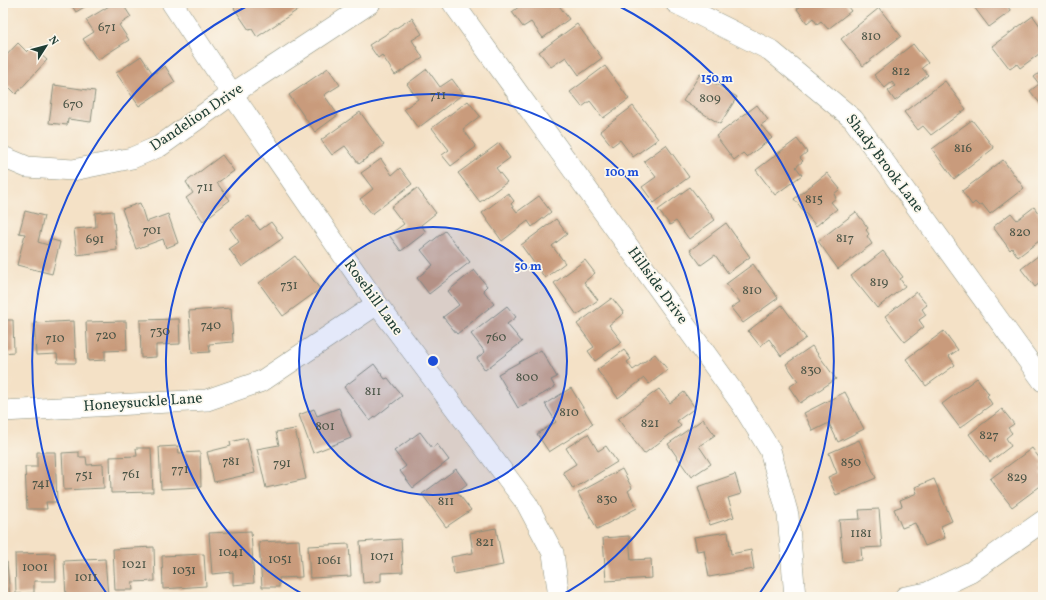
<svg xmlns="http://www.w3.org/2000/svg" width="1046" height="600" font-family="Vollkorn,serif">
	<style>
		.building { fill: #c99b7b }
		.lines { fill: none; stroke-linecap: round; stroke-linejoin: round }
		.minor-casing { stroke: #8a8f7d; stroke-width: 22 }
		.minor { stroke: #fff; stroke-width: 21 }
		.ring { fill: none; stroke: #1d4ed8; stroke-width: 2 }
		.labels { text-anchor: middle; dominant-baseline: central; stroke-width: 3.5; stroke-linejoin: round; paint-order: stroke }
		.number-label { font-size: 13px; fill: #4a5446 }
		.street-label { font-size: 15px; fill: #1f3d34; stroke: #fbf7ec }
		.centre { fill: #1d4ed8; stroke: #fbf7ec; stroke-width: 2 }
		.ring-label { font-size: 12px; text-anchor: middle; font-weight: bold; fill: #1d4ed8; stroke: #fbf7ec; stroke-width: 3.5; stroke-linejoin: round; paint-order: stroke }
	</style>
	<rect width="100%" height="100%" fill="#fbf7ec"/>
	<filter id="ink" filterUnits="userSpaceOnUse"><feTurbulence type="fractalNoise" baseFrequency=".025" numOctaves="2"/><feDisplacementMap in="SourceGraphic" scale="8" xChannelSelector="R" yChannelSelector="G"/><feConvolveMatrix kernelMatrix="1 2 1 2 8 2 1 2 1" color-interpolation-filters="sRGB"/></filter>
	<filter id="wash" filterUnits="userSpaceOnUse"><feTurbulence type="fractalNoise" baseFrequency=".012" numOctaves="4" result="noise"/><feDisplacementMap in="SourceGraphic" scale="16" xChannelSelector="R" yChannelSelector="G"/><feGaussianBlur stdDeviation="0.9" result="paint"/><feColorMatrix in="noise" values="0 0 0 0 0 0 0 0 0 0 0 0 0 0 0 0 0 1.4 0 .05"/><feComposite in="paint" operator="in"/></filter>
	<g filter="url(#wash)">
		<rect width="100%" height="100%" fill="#f4e1c6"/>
		<g id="blocks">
			<!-- building -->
			<g class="building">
				<polygon points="70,3 91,3 76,12"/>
				<polygon points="114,3 122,3 131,17 119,25 129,40 97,60 83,39 94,32 86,20"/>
				<polygon points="241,3 267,3 269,6 273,3 295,3 299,9 257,37 252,29 249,30 234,8"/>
				<polygon points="524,3 557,3 569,19 543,38 531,22 523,27 512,12"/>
				<polygon points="805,3 845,3 851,11 828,29 821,21 817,24 813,18 807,23 797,9"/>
				<polygon points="971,3 1005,3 1011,11 989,27"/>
				<polygon points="879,8 901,36 863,66 841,39"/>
				<polygon points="1033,16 1043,30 1041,32 1043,35 1043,51 1020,68 1017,64 1010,69 992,46"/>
				<polygon points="412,18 422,34 412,40 423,58 395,75 382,55 378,58 369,45"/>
				<polygon points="577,24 602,58 579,75 566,57 551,67 539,52"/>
				<polygon points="18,43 27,52 32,47 47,60 16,94 8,86 3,91 3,59"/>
				<polygon points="913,44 928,63 922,68 928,75 895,101 888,91 895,86 892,82 885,88 874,75"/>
				<polygon points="141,56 153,74 165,66 175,82 139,106 116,73"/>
				<polygon points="605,66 629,99 603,118 590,101 582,107 570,92"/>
				<polygon points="328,68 340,85 324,95 338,115 315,132 289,95"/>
				<polygon points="427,69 440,87 452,79 463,94 418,128 404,109 418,99 407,84"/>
				<polygon points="1043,70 1043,107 1030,91 1039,84 1034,77"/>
				<polygon points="700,74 737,97 720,124 683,101"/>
				<polygon points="945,81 966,109 931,135 923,126 918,130 904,112"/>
				<polygon points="54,85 95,91 91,122 68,119 67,125 49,123"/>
				<polygon points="468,101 480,116 463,129 476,147 451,166 442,155 449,150 432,128"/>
				<polygon points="757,105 768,120 761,125 772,138 747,157 743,153 734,160 716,136"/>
				<polygon points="633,106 658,139 633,157 620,140 612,146 600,131"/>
				<polygon points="360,112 384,145 359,164 345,146 332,155 321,140"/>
				<polygon points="972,120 994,148 954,179 932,149"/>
				<polygon points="797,139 807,152 800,158 803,161 796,167 802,175 775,195 756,170"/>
				<polygon points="499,143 510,158 496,168 507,182 480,202 458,173"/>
				<polygon points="666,145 689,177 654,203 642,187 656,177 644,161"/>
				<polygon points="222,155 234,171 217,183 230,200 203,221 186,198 193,193 186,182"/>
				<polygon points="381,159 392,175 400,168 412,184 372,214 360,199 373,189 361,173"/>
				<polygon points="1003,160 1024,188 990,214 982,204 979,206 975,202 972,205 962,191"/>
				<polygon points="827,173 840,189 834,194 836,198 831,202 837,209 816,226 794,199"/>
				<polygon points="690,187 715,220 689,239 676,221 670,225 658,210"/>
				<polygon points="417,188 436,213 421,225 426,232 401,251 389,235 404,224 391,207"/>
				<polygon points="508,193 514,201 511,204 517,212 539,196 551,212 532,227 528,221 502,241 482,213"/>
				<polygon points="140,203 146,222 168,214 178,243 166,248 163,239 136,249 122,209"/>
				<polygon points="1034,207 1043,220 1043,238 1018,257 1012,248 1010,250 993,227 1011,213 1017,220"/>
				<polygon points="25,211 44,216 38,242 48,245 49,239 60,242 52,274 17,265 25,234 19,233"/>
				<polygon points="113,211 117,250 77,255 74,229 96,227 95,213"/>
				<polygon points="856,212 868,228 866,230 869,234 867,236 872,244 838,269 818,241"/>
				<polygon points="249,216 260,230 271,222 283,238 242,267 229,249 239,242 230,229"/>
				<polygon points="556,219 567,234 552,246 565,263 545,278 521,245"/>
				<polygon points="726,223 750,257 728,273 715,255 701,265 690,250"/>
				<polygon points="445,231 470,262 429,294 417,278 433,265 421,250"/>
				<polygon points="883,251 903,277 900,279 905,286 877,308 851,276"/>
				<polygon points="1043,252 1043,285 1041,282 1035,287 1021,269"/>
				<polygon points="295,256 320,289 283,316 259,283"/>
				<polygon points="585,260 595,273 584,282 598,300 577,315 554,283"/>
				<polygon points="753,264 778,298 743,323 731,308 740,302 726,284"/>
				<polygon points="474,270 487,286 483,290 494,304 457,334 443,317 459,305 448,291"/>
				<polygon points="916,292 927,305 922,309 926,315 919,320 924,327 905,342 885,316"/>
				<polygon points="612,298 624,313 609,325 622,342 595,361 588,351 594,347 577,324"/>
				<polygon points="782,305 806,338 781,356 769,339 760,346 748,331"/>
				<polygon points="507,306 516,317 507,324 522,342 485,370 477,358 485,352 471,334"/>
				<polygon points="231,308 233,342 209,344 210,352 192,353 189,311"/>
				<polygon points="179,319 180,344 156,345 156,357 141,358 140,320"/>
				<polygon points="3,320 13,320 14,352 3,353"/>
				<polygon points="74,321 76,363 58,363 57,354 36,355 34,323"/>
				<polygon points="126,321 127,350 105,351 105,360 88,361 86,322"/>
				<polygon points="944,331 958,350 949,356 955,365 926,386 906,359"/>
				<polygon points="812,346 836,379 800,403 789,387 798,381 786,364"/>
				<polygon points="541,350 557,377 551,380 555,387 518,408 498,374"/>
				<polygon points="624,350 631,359 627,362 633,370 655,354 668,370 649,384 644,378 618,398 597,370"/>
				<polygon points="374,364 385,379 388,378 402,396 370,421 344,387"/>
				<polygon points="977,378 989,394 987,396 992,404 960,428 942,404"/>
				<polygon points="571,388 593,424 549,452 537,434 556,422 545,404"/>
				<polygon points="659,389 670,403 684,392 695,408 677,421 681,426 644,454 618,419"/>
				<polygon points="845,392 864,429 838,442 829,423 813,431 804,413"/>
				<polygon points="339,408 351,438 313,453 299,415 314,409 317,416"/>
				<polygon points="1002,409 1014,424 1008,428 1012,433 1006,438 1011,446 990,462 969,434"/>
				<polygon points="703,419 715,435 699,446 711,464 691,477 668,444"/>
				<polygon points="295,429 306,479 266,488 257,449 279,445 276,432"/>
				<polygon points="420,432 432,448 437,444 449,460 413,488 400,471 406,466 394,451"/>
				<polygon points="588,434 598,451 606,446 617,462 573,489 563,472 576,464 566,448"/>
				<polygon points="247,438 255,473 214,482 207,452 231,446 230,442"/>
				<polygon points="859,440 876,478 836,495 828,477 837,473 829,453"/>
				<polygon points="178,446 179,453 200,452 201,487 161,489 159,447"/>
				<polygon points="136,448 151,448 153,492 111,493 110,457 137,456"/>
				<polygon points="1032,448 1043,463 1040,465 1043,468 1043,471 1040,473 1043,477 1043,484 1012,507 990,479"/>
				<polygon points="37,452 55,452 57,502 46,502 47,509 27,509 25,467 37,467"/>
				<polygon points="79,452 79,457 86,457 87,465 103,464 104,488 64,490 62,453"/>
				<polygon points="456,469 467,484 457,492 471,510 446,527 422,494"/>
				<polygon points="622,469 632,488 628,491 637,508 597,529 578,493"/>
				<polygon points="735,474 741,494 728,498 734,517 710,525 698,487"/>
				<polygon points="934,479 952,521 941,526 945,538 925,546 915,523 902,528 894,509 902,506 900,500 917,493 915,487"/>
				<polygon points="879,509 882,547 861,548 862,560 843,562 839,520 860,519 859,510"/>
				<polygon points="496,528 503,565 454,574 451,557 473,553 470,533"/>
				<polygon points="251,531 254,583 233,585 233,572 212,574 209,533"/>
				<polygon points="728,532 731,554 751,550 754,569 709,577 704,550 697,551 694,537"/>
				<polygon points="629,536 631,560 651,559 652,578 606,581 603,538"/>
				<polygon points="401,539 403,572 381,573 381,581 363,583 360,542"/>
				<polygon points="299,540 302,577 279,578 279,587 262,587 259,542"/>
				<polygon points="349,544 351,576 310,578 308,546"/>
				<polygon points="154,547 155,581 132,582 133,590 115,590 113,549"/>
				<polygon points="55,553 56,581 34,581 34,593 16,594 15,554"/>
				<polygon points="204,554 206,586 163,589 162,556"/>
				<polygon points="105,559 108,596 66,597 64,561"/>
				<polygon points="7,562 10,597 3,597 3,563"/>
			</g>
		</g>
	</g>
	<g filter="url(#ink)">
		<use href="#blocks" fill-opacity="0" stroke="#8a8f7d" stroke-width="1"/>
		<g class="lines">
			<!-- minor casing -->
			<g class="minor-casing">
				<g id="minor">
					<polyline points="172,3 232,94 377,304 527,504 553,553 559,597"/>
					<polyline points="453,3 741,403 770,450 788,515 795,597"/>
					<polyline points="676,3 770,50 853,119 1043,381"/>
					<polyline points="3,157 27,167 73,170 132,158 160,146 232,94 370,3"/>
					<polyline points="3,411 207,400 262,381 377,304"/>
					<polyline points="905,597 927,593 971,572 1043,521"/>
				</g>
			</g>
			<!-- minor -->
			<use href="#minor" class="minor"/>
		</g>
	</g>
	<!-- distance rings -->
	<circle cx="433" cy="361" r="134" fill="#1d4ed8" fill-opacity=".12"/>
	<g class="ring">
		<circle cx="433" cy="361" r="134"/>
		<path d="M308 597A267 267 0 1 1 558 597"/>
		<path d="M109 597A401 401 0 0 1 251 4M615 4A401 401 0 0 1 757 597"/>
	</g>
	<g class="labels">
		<!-- number labels -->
		<g class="number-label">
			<text x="107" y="28">671</text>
			<text x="871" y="37">810</text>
			<text x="901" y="72">812</text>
			<text x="438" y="96">711</text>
			<text x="710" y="99">809</text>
			<text x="73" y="105">670</text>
			<text x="963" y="149">816</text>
			<text x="205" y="188">711</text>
			<text x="814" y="200">815</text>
			<text x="152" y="231">701</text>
			<text x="1020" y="233">820</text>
			<text x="845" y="239">817</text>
			<text x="95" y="240">691</text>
			<text x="879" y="283">819</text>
			<text x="289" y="286">731</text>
			<text x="752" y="291">810</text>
			<text x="211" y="326">740</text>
			<text x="160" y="332">730</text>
			<text x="106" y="336">720</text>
			<text x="496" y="338">760</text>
			<text x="55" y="339">710</text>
			<text x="811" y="371">830</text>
			<text x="527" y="378">800</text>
			<text x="373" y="392">811</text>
			<text x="569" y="413">810</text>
			<text x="650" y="424">821</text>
			<text x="325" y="427">801</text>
			<text x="989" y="436">827</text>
			<text x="231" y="462">781</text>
			<text x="851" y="463">850</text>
			<text x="282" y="464">791</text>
			<text x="180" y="470">771</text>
			<text x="131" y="475">761</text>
			<text x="84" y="476">751</text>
			<text x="1017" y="478">829</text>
			<text x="41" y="484">741</text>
			<text x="607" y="500">830</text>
			<text x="446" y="502">811</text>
			<text x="861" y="534">1181</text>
			<text x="485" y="543">821</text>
			<text x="231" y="553">1041</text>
			<text x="382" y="557">1071</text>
			<text x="280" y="560">1051</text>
			<text x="329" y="561">1061</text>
			<text x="134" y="565">1021</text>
			<text x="35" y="568">1001</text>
			<text x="184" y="571">1031</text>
			<text x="86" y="578">1011</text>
		</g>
		<!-- street labels -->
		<g class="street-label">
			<text transform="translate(197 118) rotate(-34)">Dandelion Drive</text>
			<text transform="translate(884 164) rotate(53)">Shady Brook Lane</text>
			<text transform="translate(657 286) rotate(54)">Hillside Drive</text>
			<text transform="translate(373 298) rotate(54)">Rosehill Lane</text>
			<text transform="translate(143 403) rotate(-4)">Honeysuckle Lane</text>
		</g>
	</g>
	<circle cx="433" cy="361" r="6" class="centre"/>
	<g class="ring-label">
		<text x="717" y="82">150 m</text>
		<text x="622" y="176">100 m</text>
		<text x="528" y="270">50 m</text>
	</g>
	<!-- margin -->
	<rect width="1046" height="600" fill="none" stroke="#fbf7ec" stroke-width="16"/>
	<!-- north arrow -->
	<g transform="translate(46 46) rotate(54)" stroke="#fbf7ec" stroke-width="3" paint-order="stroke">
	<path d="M0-3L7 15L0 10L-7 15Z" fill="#1f3d34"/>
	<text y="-6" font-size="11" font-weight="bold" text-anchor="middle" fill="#1f3d34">N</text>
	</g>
</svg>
